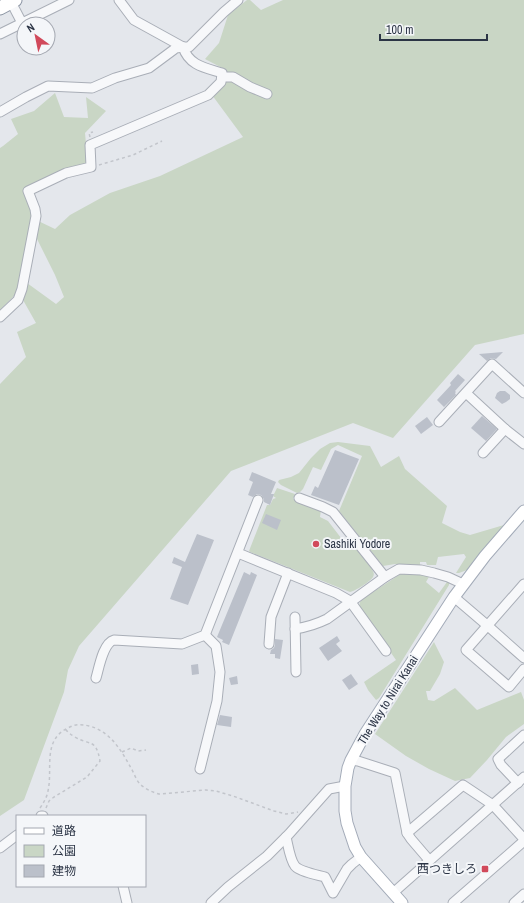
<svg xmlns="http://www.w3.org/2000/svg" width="524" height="903" font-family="'Archivo Narrow','Noto Sans JP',sans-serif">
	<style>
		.green { fill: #c9d6c5 }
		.building { fill: #bbc0ca }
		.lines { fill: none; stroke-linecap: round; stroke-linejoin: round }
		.minor-casing { stroke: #a9aeb7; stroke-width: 11 }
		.major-casing { stroke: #a3abb8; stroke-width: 13 }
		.highway-casing { stroke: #8b94a3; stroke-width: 15 }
		.path { stroke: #c2c5cb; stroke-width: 1.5; stroke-dasharray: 3 3; stroke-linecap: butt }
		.minor { stroke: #f7f8fa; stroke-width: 9 }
		.major { stroke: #fff; stroke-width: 11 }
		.highway { stroke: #fff; stroke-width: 13 }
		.poi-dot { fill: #d1495b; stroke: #f4f6f9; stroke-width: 1.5 }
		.labels { text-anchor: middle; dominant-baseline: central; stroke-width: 4; stroke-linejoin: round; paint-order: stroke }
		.poi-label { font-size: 12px; fill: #2b3445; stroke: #f4f6f9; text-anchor: start }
		.street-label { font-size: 12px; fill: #2b3445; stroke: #f4f6f9 }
	</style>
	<rect width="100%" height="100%" fill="#e4e7ec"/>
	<!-- green -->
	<g class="green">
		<polygon points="247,0 250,0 261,10 283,0 524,0 524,334 475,345 393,438 353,423 231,471 79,646 68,670 64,692 24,800 0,816 0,384 26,357 17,332 36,323 23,300 27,283 56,304 64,297 55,275 36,237 19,288 16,294 0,310 0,148 3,146 18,134 11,119 34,111 55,93 64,117 88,118 86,97 106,111 85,133 88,165 66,170 24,190 32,210 32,218 55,229 70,215 110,193 160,176 243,137 212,95 224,81 226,70 205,59 219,43 228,15"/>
		<polygon points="338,442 370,446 381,467 399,456 405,469 447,506 442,523 460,532 470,535 504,525 467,570 459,573 456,573 466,557 464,554 438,557 436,565 427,565 426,562 420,562 420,565 395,564 383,566 339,511 362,456 338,445 331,449 321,470 313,467 303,489 300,492 297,493 281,485 278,482 279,480 291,477 299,473 311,458 320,449 330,443"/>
		<path d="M277,488L295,494L293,499L321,510L320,517L328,521L348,547L354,543L373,566L371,568C373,571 375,574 373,577C370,582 355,591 350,592L250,552L249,551L267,505H270L273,499L276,498L273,496Z"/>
		<polygon points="402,573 430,575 426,582 439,593 447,582 449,583 449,585 379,698 376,700 368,690 364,682 396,660 359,607 360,602 364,598"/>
		<polygon points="434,642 444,662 440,674 430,691 426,691 428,700 434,701 455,688 477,710 521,692 524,700 524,724 506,737 487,760 470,778 455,781 429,769 406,756 375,734"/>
	</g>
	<!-- building -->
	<g class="building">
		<polygon points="503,352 496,359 491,358 487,361 479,354"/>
		<polygon points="458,374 465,380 455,391 456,392 455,393 456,395 444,407 437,400 451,385 450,383"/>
		<polygon points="500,391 505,391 510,395 510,399 506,402 502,404 495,398 497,393"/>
		<polygon points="482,416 497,429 486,441 471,428"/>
		<polygon points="427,417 433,425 421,434 415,426"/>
		<polygon points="335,450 359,459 339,505 311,495 315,486 318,488"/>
		<polygon points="252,472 276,482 271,494 274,494 270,505 264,502 264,499 261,495 257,494 253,497 248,495 253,482 249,480"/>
		<polygon points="266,514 281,520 277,530 262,523"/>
		<polygon points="197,534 214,540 188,605 170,599 182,567 172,563 174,557 185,562"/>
		<polygon points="244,572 250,575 251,572 257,575 229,645 222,642 223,640 217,637"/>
		<polygon points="337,636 340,641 336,644 342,651 328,661 319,648"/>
		<polygon points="275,639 283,640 280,659 275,658 275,654 270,654 271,650 274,648 275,645"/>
		<polygon points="198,664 199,674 192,675 191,665"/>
		<polygon points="351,674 358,684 349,690 342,680"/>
		<polygon points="237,676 238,684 231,685 229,678"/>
		<polygon points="220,715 232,717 231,727 217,725"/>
	</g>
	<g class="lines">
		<!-- minor casing -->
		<g class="minor-casing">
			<g id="minor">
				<polyline points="119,0 134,20 183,47"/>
				<polyline points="11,2 22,23"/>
				<polyline points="0,34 69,0"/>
				<polyline points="222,77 233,77 250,87 267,94"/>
				<polyline points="0,112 26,97 48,86 92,88 115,78 149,68 176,48 183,47"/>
				<path d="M0,317L18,300L22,289L36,216L35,209L28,191L66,173L91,167L90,145L208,95L221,82L222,73C206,68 189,66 183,47H189L224,12L238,0"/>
				<polyline points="466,393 505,429 524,444"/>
				<polyline points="439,422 492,364 524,393"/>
				<polyline points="483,453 505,429"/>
				<polyline points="299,498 323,507 333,512 385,577"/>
				<polyline points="238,553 336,593 350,601 386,651"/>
				<polyline points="524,584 466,650 509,687 524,669"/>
				<polyline points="454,597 488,626 524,658"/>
				<polyline points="295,617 296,672"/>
				<path d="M295,629C307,627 317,624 327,619L385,577L399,569L421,570L434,573L448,577L463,584"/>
				<polyline points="269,644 271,617 288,573"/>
				<path d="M96,678C99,668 103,643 114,640L182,644L205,635L258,500"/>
				<polyline points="351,760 358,761 395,773 407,833 411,839 429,860"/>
				<polyline points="200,769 217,701 220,672 216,646 205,635"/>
				<polyline points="518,783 501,765 498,759 524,735"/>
				<polyline points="41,816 43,816"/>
				<polyline points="407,833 463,785 493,805 524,839"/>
				<path d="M286,837C288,845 290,860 295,866C300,872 318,875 325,877L333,893L347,869L352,864L361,857"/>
				<polyline points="0,848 17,835"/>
				<polyline points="123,886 127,903"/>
				<polyline points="393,893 524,777"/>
				<polyline points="211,903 228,887 267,856 289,834 329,789 345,786"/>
				<polyline points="453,903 524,841"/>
				<polyline points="514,903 524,894"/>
			</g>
		</g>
		<!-- major casing -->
		<g class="major-casing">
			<polyline id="major" points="402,903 361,857 355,847 347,823 345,811 345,786 348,768 351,760 365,734 454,597 485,556 524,511"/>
		</g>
		<!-- highway casing -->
		<g class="highway-casing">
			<polyline id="highway" points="0,8 15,0"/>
		</g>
		<!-- path -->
		<g class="path">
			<polyline points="90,137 89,133 93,132"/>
			<polyline points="99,165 133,155 162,141"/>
			<polyline points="122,752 131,748 138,751 146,750"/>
			<path d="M40,808C44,802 47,797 48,791C53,769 42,740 68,728C75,724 81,724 89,726C110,731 121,750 131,768C134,773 136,780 140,784C145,789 152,792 159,794L206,790L216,791L233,796L274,811L286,814L298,812"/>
			<path d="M46,808L49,801L54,797L87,777L100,761C96,738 90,746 75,737C71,735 68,732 65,729"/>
		</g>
		<!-- minor -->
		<use href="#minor" class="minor"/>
		<!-- major -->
		<use href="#major" class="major"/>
		<!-- highway -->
		<use href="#highway" class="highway"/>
	</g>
	<!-- markers -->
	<g class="poi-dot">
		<circle cx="316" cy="544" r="4"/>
		<rect x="481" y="865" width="8" height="8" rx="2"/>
	</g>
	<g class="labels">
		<!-- poi labels -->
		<g class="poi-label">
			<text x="324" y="544">Sashiki Yodore</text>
			<text x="477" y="869" text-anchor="end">西つきしろ</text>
		</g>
		<!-- street labels -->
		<g class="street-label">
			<text transform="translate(388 700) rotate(-58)">The Way to Nirai Kanai</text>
		</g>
	</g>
	<!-- legend -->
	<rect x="16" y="815" width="130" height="72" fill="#f4f6f9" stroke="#a4a8b1"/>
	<rect x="24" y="828" width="20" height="6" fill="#ffffff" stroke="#a4a8b1"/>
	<text x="52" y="835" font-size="12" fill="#2b3445">道路</text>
	<rect x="24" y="845" width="20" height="12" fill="#c9d6c5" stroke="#a4a8b1"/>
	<text x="52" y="855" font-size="12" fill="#2b3445">公園</text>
	<rect x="24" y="865" width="20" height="12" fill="#bbc0ca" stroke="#a4a8b1"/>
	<text x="52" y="875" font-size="12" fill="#2b3445">建物</text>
	<!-- north arrow -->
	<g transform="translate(36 36) rotate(327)"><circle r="19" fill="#f4f6f9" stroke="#a4a8b1"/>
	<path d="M0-3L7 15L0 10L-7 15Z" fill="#d1495b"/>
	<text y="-6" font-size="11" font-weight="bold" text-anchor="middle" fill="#2b3445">N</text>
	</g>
	<!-- scale -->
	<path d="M380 34v6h107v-6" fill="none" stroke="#2b3445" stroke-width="2"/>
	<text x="386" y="34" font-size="12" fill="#2b3445" stroke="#f4f6f9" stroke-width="3" paint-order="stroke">100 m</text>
</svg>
